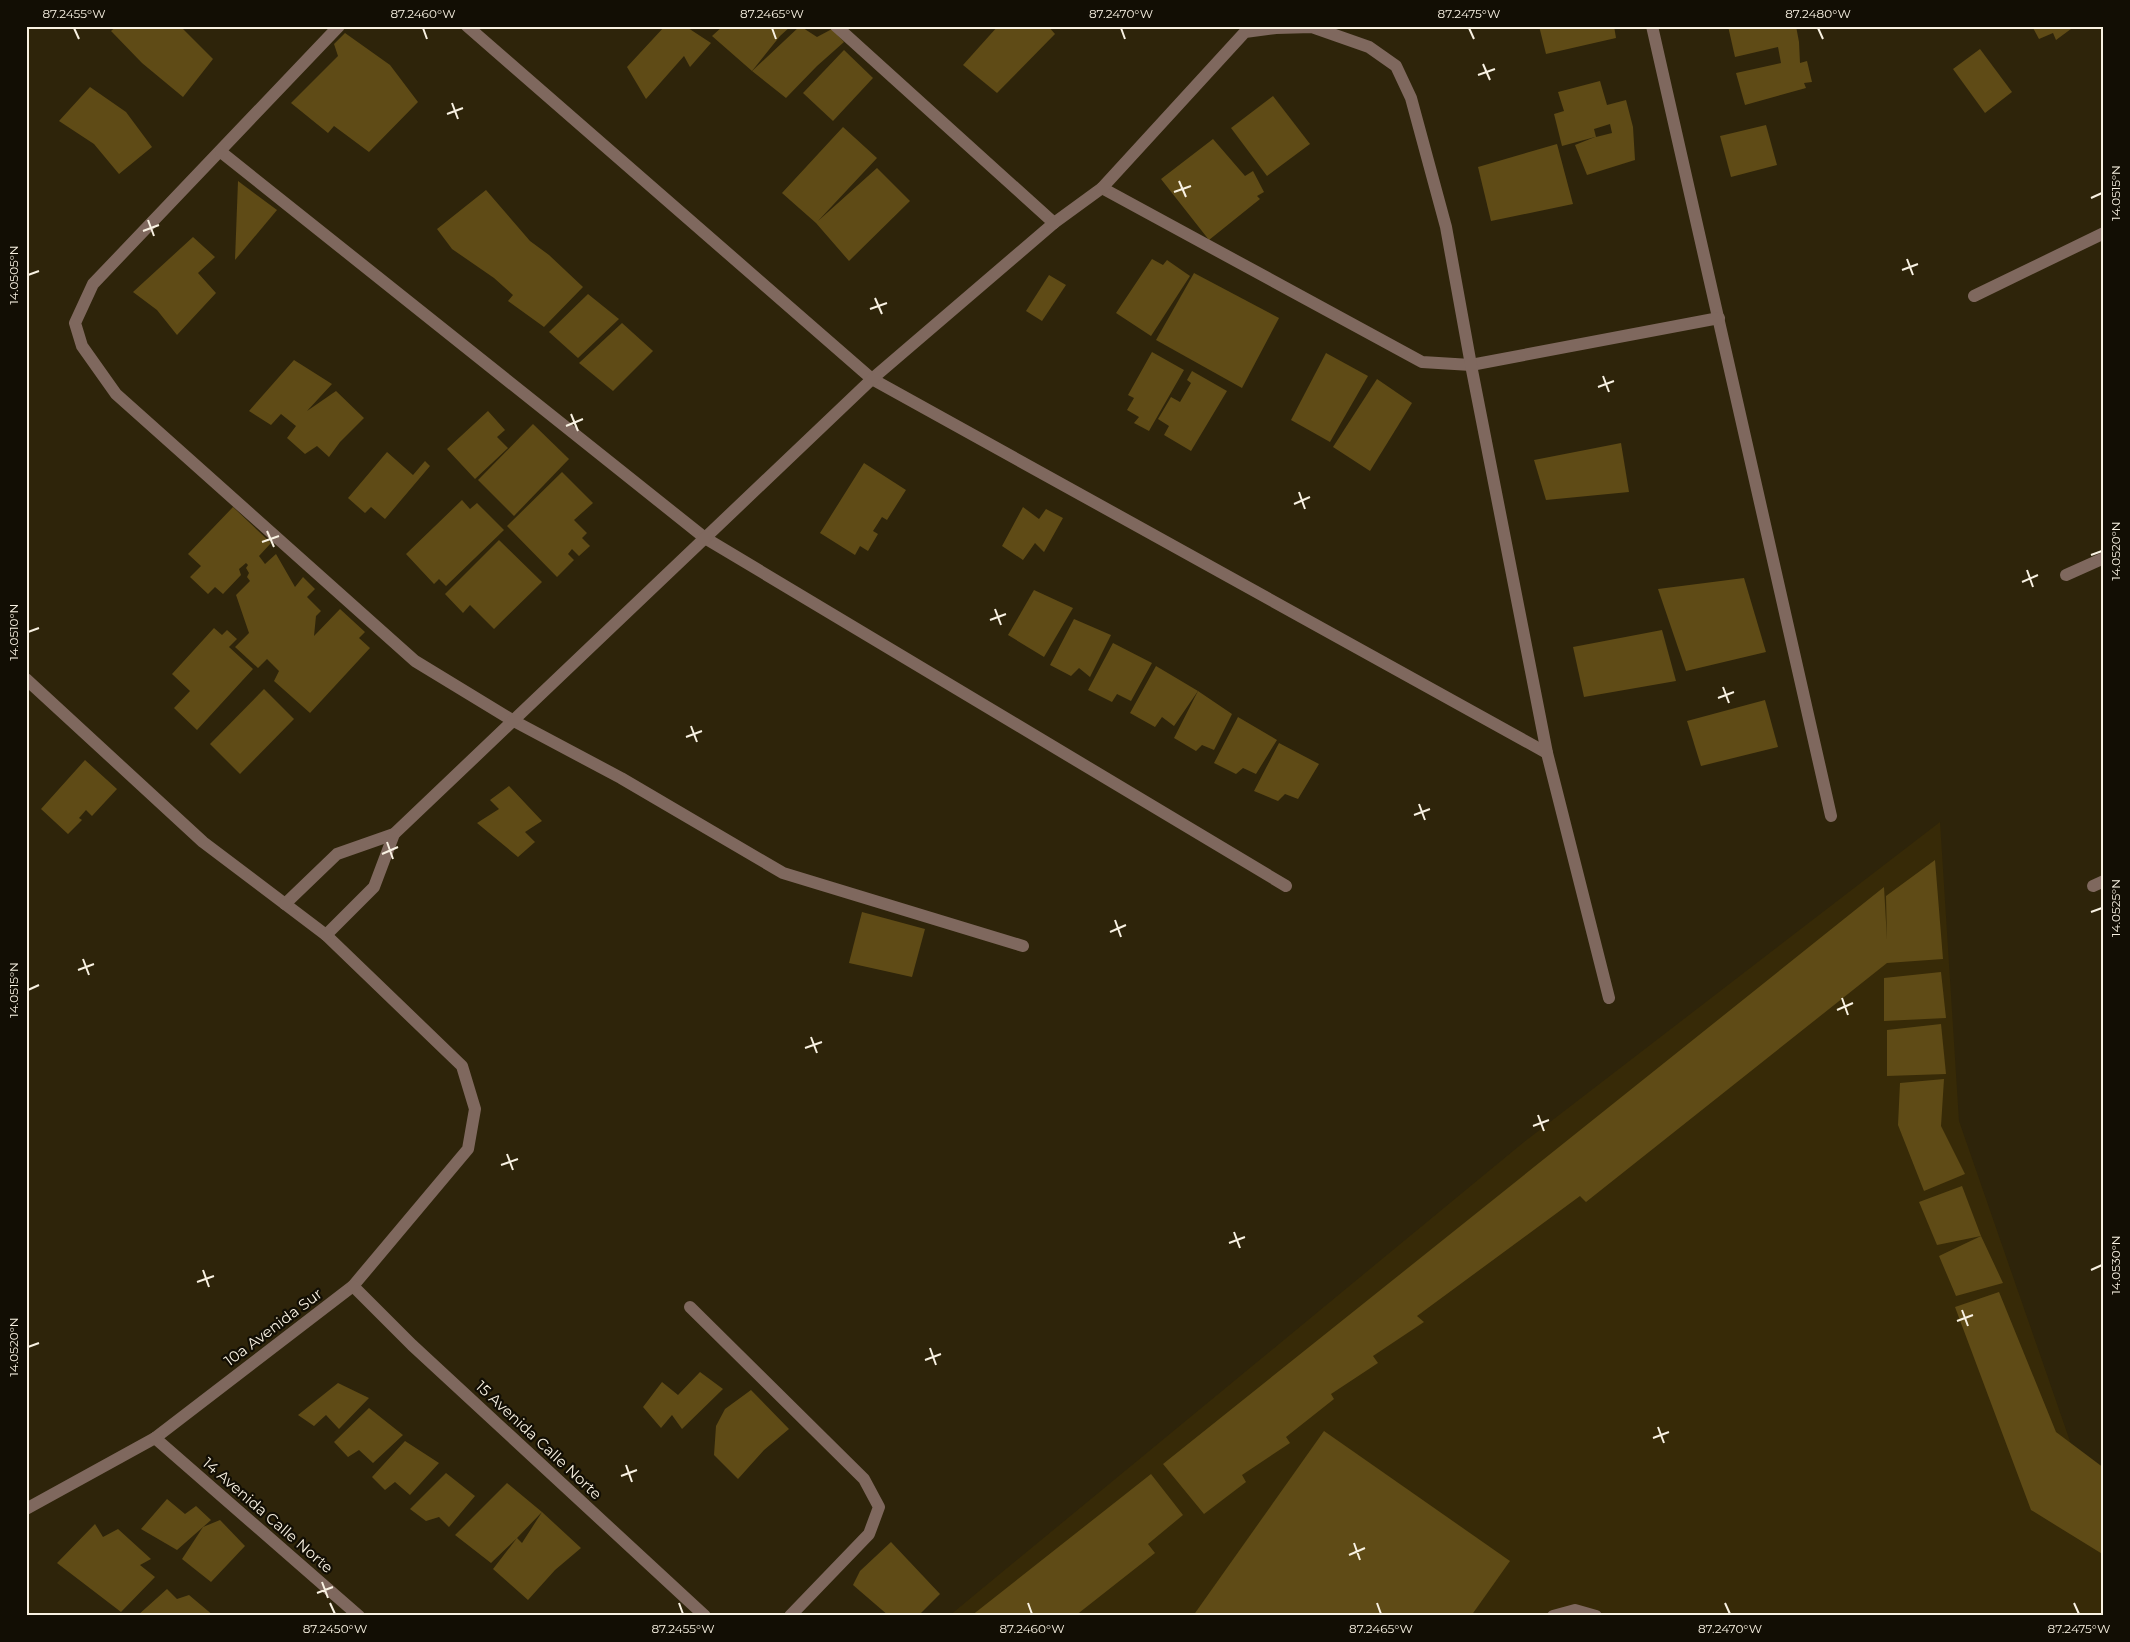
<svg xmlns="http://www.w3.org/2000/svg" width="2130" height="1642" font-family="Montserrat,sans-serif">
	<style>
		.built { fill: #372a07 }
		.building { fill: #5f4b16; fill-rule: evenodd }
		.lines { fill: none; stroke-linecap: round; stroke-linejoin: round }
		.minor { stroke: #7f685e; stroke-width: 12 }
		.ticks { fill: none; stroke: #f8f1e2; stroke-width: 2 }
		.labels { text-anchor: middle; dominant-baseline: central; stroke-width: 4.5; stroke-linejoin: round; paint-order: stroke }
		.street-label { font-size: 15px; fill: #f8f1e2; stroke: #120e04 }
		.neatline { fill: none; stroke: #f8f1e2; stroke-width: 2 }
		.ticks-label { font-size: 12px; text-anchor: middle; fill: #f8f1e2 }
	</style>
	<rect width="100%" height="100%" fill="#2e240a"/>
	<!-- built -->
	<polygon class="built" points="1940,822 1959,1121 2072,1447 2104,1468 2104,1616 949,1616 1524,1142"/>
	<!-- building -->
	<g class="building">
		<polygon points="117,26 180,26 213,59 183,97 142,63 111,31"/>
		<polygon points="665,26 685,26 711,43 690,67 684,56 646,99 627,67"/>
		<polygon points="723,26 791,26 780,36 752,71 712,36"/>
		<polygon points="800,26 817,37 832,29 844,42 817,66 786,98 752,71"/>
		<polygon points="998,26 1048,26 1055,34 997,93 963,65"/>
		<polygon points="1539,26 1614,26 1616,38 1546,54"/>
		<polygon points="1728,26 1796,26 1799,42 1800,63 1807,61 1812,82 1804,83 1806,88 1745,105 1736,73 1781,63 1778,47 1735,57"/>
		<polygon points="2032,26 2075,26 2056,40 2053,33 2039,39"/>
		<polygon points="345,33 390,65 418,102 369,152 334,126 328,133 291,103 338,56 334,44"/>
		<polygon points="1980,49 2012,92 1985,113 1953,69"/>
		<polygon points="844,50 873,78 833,121 803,93"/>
		<path d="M1600,81L1607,105L1626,100L1633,127L1635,160L1587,175L1575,145L1595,137L1562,146L1554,114L1564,111L1558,92ZM1610,124L1612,133L1596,137L1594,129Z"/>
		<polygon points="90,87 126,112 152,147 119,174 94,144 59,121"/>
		<polygon points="1273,96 1310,144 1267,176 1231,128"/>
		<polygon points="1766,125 1777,165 1731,177 1720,136"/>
		<polygon points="843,127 877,158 818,221 877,168 910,201 849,261 816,223 782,193"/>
		<polygon points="1213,139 1245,176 1253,171 1264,192 1257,196 1260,199 1209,240 1161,179"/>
		<polygon points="1557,144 1573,204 1491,221 1478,167"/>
		<polygon points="238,181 277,210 235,260"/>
		<polygon points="486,190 530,241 549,255 583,287 544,327 508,301 513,295 494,278 452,249 437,229"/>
		<polygon points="193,237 215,257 198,273 216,293 177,335 157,310 133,292"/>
		<polygon points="1152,259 1163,265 1167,260 1190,276 1151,336 1116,313"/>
		<polygon points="1194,273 1279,318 1242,388 1156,340"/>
		<polygon points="1049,275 1066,285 1042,321 1026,311"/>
		<polygon points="588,294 619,319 578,358 549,332"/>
		<polygon points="622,323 653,351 613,391 579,363"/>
		<polygon points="1152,352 1184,370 1149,431 1134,423 1139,417 1127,410 1134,398 1128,395"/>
		<polygon points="1326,353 1368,376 1330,442 1291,420"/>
		<polygon points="294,360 332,384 307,411 336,391 364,418 340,442 329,457 317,446 305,454 287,438 296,426 281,414 271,425 249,411"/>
		<polygon points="1192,371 1227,391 1191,451 1164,435 1169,426 1158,419 1171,397 1180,402 1191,383 1187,380"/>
		<polygon points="1377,379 1412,403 1370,471 1333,447"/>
		<polygon points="488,411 505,430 497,437 508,448 475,479 447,449"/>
		<polygon points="533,424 569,459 514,516 478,480"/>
		<polygon points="1621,443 1629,492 1546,500 1534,460"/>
		<polygon points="387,452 413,475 425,461 430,466 385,519 371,507 365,513 348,498"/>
		<polygon points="864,463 906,490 887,520 882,517 873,531 878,534 868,551 860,546 855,555 820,533"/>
		<polygon points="562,472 593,503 574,520 587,533 582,538 590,546 579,556 572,549 568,554 574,560 557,577 507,526"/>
		<polygon points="462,500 470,509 477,503 504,530 446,586 439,579 434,584 406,554"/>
		<polygon points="233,507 271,543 259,556 265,564 276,554 295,587 303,577 315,589 307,597 321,611 316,616 314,636 340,609 365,632 359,638 370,648 310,713 274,681 279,671 267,659 258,668 235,647 249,633 236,595 250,581 247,577 249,573 246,568 248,565 246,563 239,569 241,575 223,594 215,587 208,594 190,577 201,566 188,554"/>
		<polygon points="1023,507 1039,519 1046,509 1063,518 1044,552 1035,543 1023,560 1002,546"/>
		<polygon points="499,540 542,582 494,629 470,605 463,613 445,594"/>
		<polygon points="1744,578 1766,652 1686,671 1658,589"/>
		<polygon points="1034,590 1073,608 1044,657 1008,635"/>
		<polygon points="1074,619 1111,635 1090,677 1079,668 1071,676 1050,665"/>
		<polygon points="214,628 222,635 227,630 237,639 229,647 253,669 197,730 174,708 190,691 172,674"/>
		<polygon points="1662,630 1676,681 1584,697 1573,647"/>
		<polygon points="1113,643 1152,663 1131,701 1117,694 1112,702 1088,690"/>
		<polygon points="1156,666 1198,691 1174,726 1162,717 1155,727 1130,713"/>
		<polygon points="264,689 294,719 240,774 210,744"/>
		<polygon points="1198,691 1232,714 1214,750 1202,745 1196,751 1174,738"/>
		<polygon points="1765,700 1778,747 1701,766 1687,721"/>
		<polygon points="1238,717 1277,740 1256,774 1243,768 1236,774 1214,763"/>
		<polygon points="1279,743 1319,764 1298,799 1285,794 1278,801 1254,791"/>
		<polygon points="85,760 117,789 92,816 86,810 79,818 82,820 68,834 41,809"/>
		<polygon points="509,786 542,821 525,832 535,842 518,857 477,823 499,809 490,800"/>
		<polygon points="1935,860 1943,959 1887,963 1586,1202 1580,1196 1417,1316 1424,1322 1373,1356 1378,1363 1331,1394 1334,1399 1286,1437 1290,1443 1242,1475 1246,1482 1204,1514 1163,1464 1884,887 1887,940 1886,896"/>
		<polygon points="862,912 925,929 912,977 849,963"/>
		<polygon points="1941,972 1946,1018 1884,1021 1884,978"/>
		<polygon points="1941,1024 1946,1074 1887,1076 1887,1030"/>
		<polygon points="1944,1079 1941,1126 1965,1174 1924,1191 1898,1125 1900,1083"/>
		<polygon points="1962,1186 1981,1236 2003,1283 1956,1296 1939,1256 1981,1236 1937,1245 1919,1202"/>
		<polygon points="1999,1292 2056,1432 2104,1468 2104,1555 2031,1510 1955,1307"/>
		<polygon points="700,1372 723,1389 682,1429 672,1415 661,1428 643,1407 662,1382 678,1395"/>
		<polygon points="338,1383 369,1398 339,1429 326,1415 314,1426 298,1415"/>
		<polygon points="751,1390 789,1429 764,1450 738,1479 714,1455 716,1426 725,1409"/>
		<polygon points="369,1408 403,1435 373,1463 359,1450 348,1457 334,1442"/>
		<polygon points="1324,1431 1510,1561 1471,1616 1193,1616"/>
		<polygon points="405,1441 439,1463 410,1495 395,1482 385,1490 372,1477"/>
		<polygon points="446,1473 475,1496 449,1527 439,1517 426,1521 410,1509"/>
		<polygon points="1151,1474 1183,1515 1148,1544 1155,1553 1075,1616 971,1616"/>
		<polygon points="507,1483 542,1512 517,1538 522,1543 542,1512 581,1548 555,1570 528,1600 493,1569 517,1538 491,1563 455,1535"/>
		<polygon points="167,1499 185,1514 196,1506 211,1520 177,1550 141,1529"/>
		<polygon points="220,1520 245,1546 211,1582 182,1559 203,1527"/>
		<polygon points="95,1524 103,1537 118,1529 151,1559 140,1565 155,1577 121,1612 57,1563"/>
		<polygon points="891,1542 940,1594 918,1616 889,1616 853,1585 860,1571"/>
		<polygon points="167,1589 177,1599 189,1595 214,1616 137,1616"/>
	</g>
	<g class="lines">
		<!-- minor -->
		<g class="minor">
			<polyline points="339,26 93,284 75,323 82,346 116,394 415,661 512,720 621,778 783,873 1023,946"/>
			<polyline points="467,26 872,379 1547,753"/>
			<polyline points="836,26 1054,223"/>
			<polyline points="1652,26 1831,816"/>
			<polyline points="221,152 705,538 1286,886"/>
			<polyline points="1102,188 1422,362 1471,365 1719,318"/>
			<polyline points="1974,296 2104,233"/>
			<polyline points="2066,575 2104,558"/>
			<polyline points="26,679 203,842 326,935 462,1066 475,1109 468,1149 353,1286 155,1438 26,1509"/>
			<polyline points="2093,886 2104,881"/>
			<polyline points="285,904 337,854 394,834 872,379 1054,223 1102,188 1245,32 1276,28 1312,27 1369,47 1396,66 1411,98 1446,227 1471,365 1547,753 1609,998"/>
			<polyline points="326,935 374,887 394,834"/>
			<polyline points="353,1286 412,1345 705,1616"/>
			<polyline points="690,1307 864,1479 879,1507 869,1534 790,1616"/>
			<polyline points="155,1438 359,1616"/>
			<polyline points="1553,1616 1575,1610 1596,1616"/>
		</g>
	</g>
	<!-- ticks -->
	<path class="ticks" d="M74,28L79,39M423,28L427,39M772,28L776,39M1121,28L1125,39M1469,28L1474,39M1818,28L1823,39M1483,64L1490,80M1478,75L1495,69M452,103L458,119M447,114L463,108M1179,181L1186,197M1174,192L1191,186M2091,198L2102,193M148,220L154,236M143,231L159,225M1907,259L1913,275M1902,270L1918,264M28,275L39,271M875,298L882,314M870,309L887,303M1603,376L1609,392M1598,387L1614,381M571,414L578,431M566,426L583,419M1299,492L1305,509M1294,504L1310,497M267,531L274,547M262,542L279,536M2091,555L2102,551M2027,570L2033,587M2022,582L2038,575M995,609L1001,625M990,620L1006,614M28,632L39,628M1723,687L1729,703M1718,698L1734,692M691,726L697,742M686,737L702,731M1419,804L1425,820M1414,815L1430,809M387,842L393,859M382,854L398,847M2091,912L2102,908M1115,920L1121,937M1110,932L1126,925M83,959L89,975M78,970L94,964M28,990L39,985M1842,998L1848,1015M1837,1010L1853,1003M811,1037L817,1053M805,1048L822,1042M1538,1115L1544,1131M1533,1126L1549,1120M507,1154L513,1170M501,1165L518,1159M1234,1232L1240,1248M1229,1243L1245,1237M203,1270L209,1287M2091,1270L2102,1265M197,1282L214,1276M1962,1310L1968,1326M1957,1321L1973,1315M28,1347L39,1343M930,1348L936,1365M925,1360L941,1354M1658,1427L1664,1443M1653,1438L1669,1432M626,1465L632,1482M621,1476L637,1470M1354,1543L1360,1560M1349,1555L1365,1548M322,1582L328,1598M317,1593L333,1587M330,1603L335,1614M679,1603L683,1614M1028,1603L1032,1614M1377,1603L1381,1614M1725,1603L1730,1614M2074,1603L2079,1614"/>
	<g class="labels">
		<!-- street labels -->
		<g class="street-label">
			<text transform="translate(273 1327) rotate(-37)">10a Avenida Sur</text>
			<text transform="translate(539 1440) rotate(43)">15 Avenida Calle Norte</text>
			<text transform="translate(268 1515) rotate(41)">14 Avenida Calle Norte</text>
		</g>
	</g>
	<!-- border -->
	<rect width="2130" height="1642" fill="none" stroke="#120e04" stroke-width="55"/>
	<rect x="28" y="28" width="2074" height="1586" class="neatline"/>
	<g class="ticks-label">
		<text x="74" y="18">87.2455°W</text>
		<text x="423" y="18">87.2460°W</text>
		<text x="772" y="18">87.2465°W</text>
		<text x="1121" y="18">87.2470°W</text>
		<text x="1469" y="18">87.2475°W</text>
		<text x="1818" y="18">87.2480°W</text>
		<text transform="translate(2116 193) rotate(-90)" y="4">14.0515°N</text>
		<text transform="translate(14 275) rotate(-90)" y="4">14.0505°N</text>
		<text transform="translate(2116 551) rotate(-90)" y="4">14.0520°N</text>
		<text transform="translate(14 632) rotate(-90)" y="4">14.0510°N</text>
		<text transform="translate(2116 908) rotate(-90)" y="4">14.0525°N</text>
		<text transform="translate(14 990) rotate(-90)" y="4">14.0515°N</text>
		<text transform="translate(2116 1265) rotate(-90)" y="4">14.0530°N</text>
		<text transform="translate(14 1347) rotate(-90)" y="4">14.0520°N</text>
		<text x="335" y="1633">87.2450°W</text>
		<text x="683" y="1633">87.2455°W</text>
		<text x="1032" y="1633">87.2460°W</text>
		<text x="1381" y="1633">87.2465°W</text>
		<text x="1730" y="1633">87.2470°W</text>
		<text x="2079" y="1633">87.2475°W</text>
	</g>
</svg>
